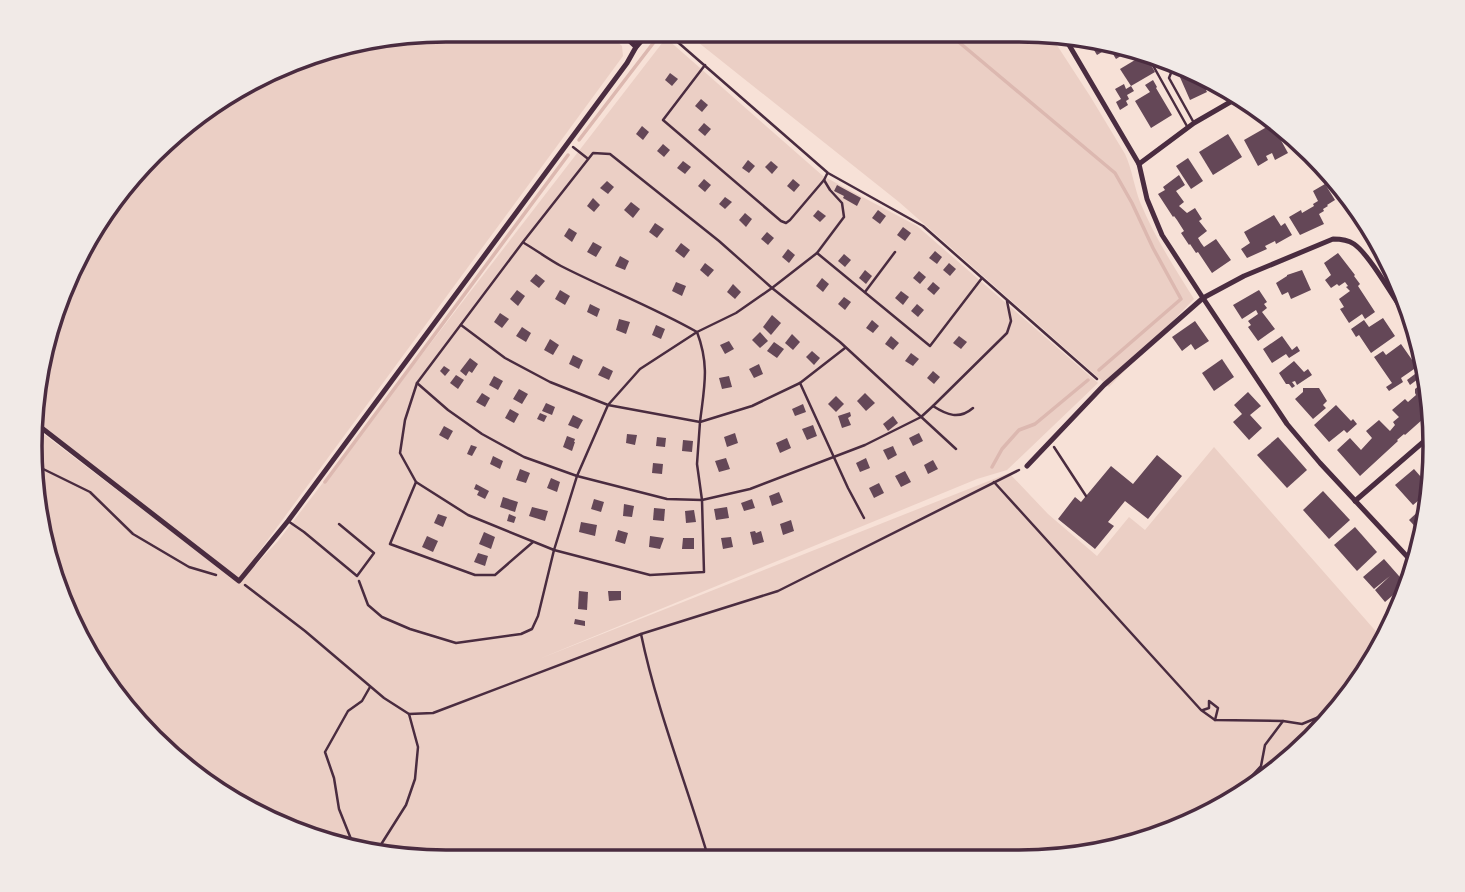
<svg xmlns="http://www.w3.org/2000/svg" width="1465" height="892" font-family="'Sofia Sans Condensed',sans-serif">
	<style>
		.green { fill: #ebcfc5 }
		.lines { fill: none; stroke-linecap: round; stroke-linejoin: round }
		.stream { stroke: #dcb8b0; stroke-width: 3.5 }
		.building { fill: #644757 }
		.path { stroke: #4a2c40; stroke-width: 2.5 }
		.service { stroke: #4a2c40; stroke-width: 2.5 }
		.minor { stroke: #4a2c40; stroke-width: 5 }
		.rim { fill: none; stroke: #4a2c40; stroke-width: 3.5 }
	</style>
	<rect width="100%" height="100%" fill="#f7e1d7"/>
	<!-- green -->
	<g class="green">
		<polygon points="446,30 605,31 622,46 623,56 239,579 34,419 52,313 100,214 193,116 313,52"/>
		<path d="M684,31L1049,33L1090,96L1125,154C1132,169 1134,186 1140,202C1154,236 1174,267 1194,299L1109,387L899,202Z"/>
		<polygon points="666,38 823,176 917,226 1098,383 1007,470 977,479 539,659 1009,473 1048,514 1097,556 1129,517 1145,530 1214,447 1380,636 1349,699 1227,807 1127,848 1047,861 392,859 287,831 193,776 100,678 52,579 30,446 33,426 239,583 278,541"/>
	</g>
	<g class="lines">
		<!-- stream -->
		<g class="stream">
			<polyline points="948,33 1115,173 1132,203 1153,248 1181,299 1099,370"/>
			<polyline points="579,140 661,33"/>
			<polyline points="992,467 1002,449 1019,430 1035,424 1088,380"/>
			<polyline points="325,482 568,155"/>
		</g>
	</g>
	<!-- building -->
	<g class="building">
		<polygon points="1086,37 1101,41 1107,49 1097,55"/>
		<polygon points="1112,44 1132,49 1116,59 1108,46"/>
		<polygon points="1145,54 1155,72 1131,86 1120,69"/>
		<polygon points="1192,70 1218,84 1206,90 1207,92 1190,100 1179,75"/>
		<polygon points="670,73 678,79 672,86 665,80"/>
		<polygon points="1153,80 1157,87 1156,88 1172,115 1151,128 1135,101 1150,92 1145,85"/>
		<polygon points="1124,84 1126,89 1131,86 1134,91 1127,95 1129,99 1126,101 1128,105 1120,110 1116,102 1121,99 1115,89"/>
		<polygon points="701,99 708,105 702,112 695,106"/>
		<polygon points="704,123 711,129 705,136 698,130"/>
		<polygon points="1272,124 1288,153 1275,160 1272,153 1266,156 1268,160 1258,166 1244,140"/>
		<polygon points="642,126 649,132 643,140 636,134"/>
		<polygon points="1228,134 1242,157 1213,175 1199,152"/>
		<polygon points="663,144 670,150 664,157 657,151"/>
		<polygon points="1188,158 1203,181 1191,189 1176,166"/>
		<polygon points="748,160 755,166 749,173 742,168"/>
		<polygon points="683,161 691,167 685,174 677,168"/>
		<polygon points="771,161 778,167 772,174 765,167"/>
		<polygon points="1179,175 1185,185 1176,191 1184,202 1179,206 1187,213 1195,208 1202,219 1199,221 1207,231 1198,238 1201,243 1204,247 1216,239 1231,260 1212,273 1198,252 1196,253 1190,244 1189,245 1181,233 1184,231 1177,220 1174,216 1173,217 1158,194 1165,190 1163,187"/>
		<polygon points="704,179 711,185 705,192 698,186"/>
		<polygon points="793,179 800,185 794,192 787,186"/>
		<polygon points="607,181 614,187 608,194 600,188"/>
		<polygon points="1325,184 1335,200 1327,205 1328,206 1323,209 1324,211 1319,214 1324,224 1300,235 1289,217 1301,210 1302,213 1314,206 1313,204 1318,201 1313,191"/>
		<polygon points="837,185 861,198 857,206 843,198 844,196 834,191"/>
		<polygon points="1342,195 1355,210 1349,215 1337,197"/>
		<polygon points="725,197 732,202 725,209 719,204"/>
		<polygon points="593,198 600,205 594,212 587,206"/>
		<polygon points="631,202 640,209 633,218 624,210"/>
		<polygon points="818,210 826,216 820,222 813,216"/>
		<polygon points="878,210 886,216 880,224 872,218"/>
		<polygon points="745,213 752,219 746,227 739,220"/>
		<polygon points="1274,215 1281,226 1285,223 1292,235 1276,244 1275,241 1265,246 1267,249 1247,258 1241,249 1250,243 1244,232"/>
		<polygon points="655,223 664,229 657,238 649,232"/>
		<polygon points="903,227 911,233 905,241 897,235"/>
		<polygon points="569,228 577,233 572,242 564,236"/>
		<polygon points="767,232 774,238 768,245 761,239"/>
		<polygon points="593,242 602,247 596,257 587,252"/>
		<polygon points="681,243 690,250 684,258 675,251"/>
		<polygon points="788,249 795,255 789,263 782,257"/>
		<polygon points="935,251 942,257 937,264 929,258"/>
		<polygon points="1338,253 1355,275 1354,276 1360,284 1358,286 1375,312 1365,319 1362,314 1349,323 1340,309 1344,307 1339,299 1350,291 1346,287 1348,286 1345,282 1339,286 1337,284 1331,288 1325,280 1331,275 1324,263"/>
		<polygon points="844,254 851,260 845,267 838,261"/>
		<polygon points="620,256 629,261 625,270 615,266"/>
		<polygon points="705,263 714,270 708,277 700,270"/>
		<polygon points="949,263 956,269 950,276 943,270"/>
		<polygon points="865,270 872,276 866,284 859,278"/>
		<polygon points="1302,270 1311,290 1291,299 1288,292 1282,295 1276,283 1287,276 1287,275"/>
		<polygon points="919,271 926,277 920,284 913,278"/>
		<polygon points="536,274 545,281 539,288 530,281"/>
		<polygon points="822,278 829,284 823,292 816,286"/>
		<polygon points="676,282 686,286 682,296 672,291"/>
		<polygon points="933,282 940,288 934,295 927,289"/>
		<polygon points="733,284 741,292 735,299 727,292"/>
		<polygon points="517,290 525,296 518,306 510,299"/>
		<polygon points="560,290 570,296 565,305 555,299"/>
		<polygon points="1259,290 1267,302 1264,304 1267,308 1262,312 1275,329 1258,341 1248,327 1251,325 1248,321 1258,314 1256,310 1242,319 1233,305"/>
		<polygon points="901,291 909,297 903,305 895,298"/>
		<polygon points="844,297 851,302 845,310 838,304"/>
		<polygon points="590,304 600,309 597,317 587,312"/>
		<polygon points="917,304 924,310 918,317 911,311"/>
		<polygon points="500,313 509,319 502,328 494,322"/>
		<polygon points="772,315 781,323 771,335 763,327"/>
		<polygon points="1383,318 1395,336 1371,353 1359,335 1356,337 1351,329 1364,320 1369,327"/>
		<polygon points="619,319 630,322 626,334 616,330"/>
		<polygon points="872,320 879,326 873,333 866,328"/>
		<polygon points="1195,321 1209,341 1195,350 1191,344 1182,351 1172,337"/>
		<polygon points="656,325 665,329 661,339 652,335"/>
		<polygon points="522,327 531,333 526,342 516,336"/>
		<polygon points="760,332 768,341 760,348 752,340"/>
		<polygon points="792,334 800,342 793,350 785,343"/>
		<polygon points="891,336 899,343 893,350 885,344"/>
		<polygon points="959,336 967,342 961,349 953,343"/>
		<polygon points="1282,336 1292,350 1297,346 1300,351 1289,358 1286,354 1272,363 1263,349"/>
		<polygon points="550,339 559,345 553,355 544,350"/>
		<polygon points="729,341 734,349 725,354 720,345"/>
		<polygon points="774,342 784,349 777,358 767,351"/>
		<polygon points="1401,344 1417,367 1401,378 1403,382 1389,391 1386,387 1392,383 1374,357 1383,351 1386,355"/>
		<polygon points="812,351 820,358 814,365 806,357"/>
		<polygon points="911,353 919,359 913,366 905,361"/>
		<polygon points="573,355 583,360 579,369 569,364"/>
		<polygon points="470,358 478,364 472,373 469,371 466,376 460,371"/>
		<polygon points="1222,359 1234,377 1214,391 1202,373"/>
		<polygon points="1294,361 1304,372 1308,369 1312,375 1297,385 1295,381 1292,382 1295,386 1292,388 1289,384 1286,384 1279,373"/>
		<polygon points="759,364 763,374 754,378 749,369"/>
		<polygon points="444,366 450,370 445,376 440,371"/>
		<polygon points="603,366 613,371 609,380 598,375"/>
		<polygon points="933,371 940,377 934,384 927,378"/>
		<polygon points="1419,371 1422,376 1410,385 1407,380"/>
		<polygon points="456,375 464,380 458,389 450,383"/>
		<polygon points="494,376 503,381 498,390 489,385"/>
		<polygon points="729,376 732,387 722,389 719,378"/>
		<polygon points="1422,383 1426,383 1432,391 1431,407 1421,416 1423,419 1405,435 1404,434 1397,440 1398,441 1360,476 1337,450 1350,438 1361,450 1372,438 1366,431 1379,420 1390,431 1395,425 1393,422 1399,417 1392,410 1405,399 1408,402 1416,395 1415,393 1415,389"/>
		<polygon points="1303,388 1319,388 1327,401 1323,405 1326,408 1313,419 1295,399 1303,392"/>
		<polygon points="519,389 528,394 522,404 513,399"/>
		<polygon points="1248,392 1261,406 1250,415 1262,428 1249,440 1233,422 1242,414 1234,405"/>
		<polygon points="482,393 490,398 485,407 476,402"/>
		<polygon points="865,393 875,403 866,411 857,401"/>
		<polygon points="836,396 844,404 836,412 828,404"/>
		<polygon points="546,403 555,407 552,415 542,411"/>
		<polygon points="803,404 806,412 795,416 792,409"/>
		<polygon points="1336,405 1351,421 1353,419 1357,424 1347,433 1344,430 1329,442 1314,425"/>
		<polygon points="510,409 519,414 514,423 505,418"/>
		<polygon points="850,412 851,416 848,418 851,425 842,428 838,416"/>
		<polygon points="540,413 547,416 544,422 537,419"/>
		<polygon points="573,415 583,420 578,429 568,425"/>
		<polygon points="893,416 898,423 888,431 883,424"/>
		<polygon points="813,425 817,436 807,440 802,429"/>
		<polygon points="444,426 453,431 448,440 439,435"/>
		<polygon points="735,433 738,443 727,447 724,437"/>
		<polygon points="919,433 923,441 913,446 909,438"/>
		<polygon points="627,434 637,435 635,445 626,443"/>
		<polygon points="567,436 575,439 574,442 575,442 572,451 563,447"/>
		<polygon points="657,437 666,438 665,447 656,446"/>
		<polygon points="1278,437 1307,470 1287,488 1257,455"/>
		<polygon points="787,438 791,448 780,453 776,443"/>
		<polygon points="683,440 693,441 692,452 682,451"/>
		<polygon points="471,445 477,447 472,456 467,454"/>
		<polygon points="893,446 897,455 888,460 883,450"/>
		<polygon points="1157,455 1182,476 1148,519 1125,501 1108,522 1114,526 1095,549 1058,519 1075,497 1081,502 1111,466 1133,484"/>
		<polygon points="493,456 503,461 500,469 490,464"/>
		<polygon points="726,458 730,469 719,472 715,461"/>
		<polygon points="866,458 870,468 860,472 856,463"/>
		<polygon points="933,460 938,469 928,474 924,465"/>
		<polygon points="653,463 663,464 662,474 652,473"/>
		<polygon points="520,469 530,473 526,483 516,480"/>
		<polygon points="1414,469 1421,477 1426,472 1425,495 1413,505 1395,485"/>
		<polygon points="905,471 911,482 901,487 895,476"/>
		<polygon points="551,478 560,482 557,492 547,488"/>
		<polygon points="879,483 884,493 874,498 869,488"/>
		<polygon points="476,484 489,491 485,499 477,495 479,491 474,489"/>
		<polygon points="1323,491 1350,520 1329,539 1303,510"/>
		<polygon points="779,492 783,502 772,506 769,496"/>
		<polygon points="503,497 518,502 515,512 500,507"/>
		<polygon points="594,499 604,502 601,512 591,509"/>
		<polygon points="752,499 755,508 744,511 741,503"/>
		<polygon points="624,504 634,506 632,517 623,516"/>
		<polygon points="1424,506 1422,534 1409,520"/>
		<polygon points="532,507 548,511 545,521 529,516"/>
		<polygon points="727,507 729,518 716,520 714,509"/>
		<polygon points="654,508 665,509 664,521 653,520"/>
		<polygon points="694,510 696,522 686,523 685,511"/>
		<polygon points="438,514 447,517 443,527 434,523"/>
		<polygon points="509,514 516,517 514,523 507,521"/>
		<polygon points="791,520 794,531 783,535 780,524"/>
		<polygon points="581,522 597,525 595,536 579,532"/>
		<polygon points="1355,527 1377,552 1357,571 1334,545"/>
		<polygon points="618,530 628,533 625,544 615,541"/>
		<polygon points="755,531 756,533 761,531 764,542 753,545 750,532"/>
		<polygon points="484,532 495,537 491,549 479,544"/>
		<polygon points="427,536 438,541 433,552 422,547"/>
		<polygon points="650,536 664,538 660,549 649,547"/>
		<polygon points="731,537 733,547 723,549 721,538"/>
		<polygon points="683,538 694,538 694,549 682,549"/>
		<polygon points="478,553 488,556 485,566 474,562"/>
		<polygon points="1384,559 1406,584 1385,602 1375,590 1390,576 1374,589 1363,577"/>
		<polygon points="579,591 588,592 587,610 578,609"/>
		<polygon points="608,591 621,591 621,600 609,601"/>
		<polygon points="575,619 585,621 585,626 574,624"/>
	</g>
	<g class="lines">
		<!-- path -->
		<g class="path">
			<polyline points="665,31 828,173 923,226 1097,379"/>
			<polyline points="705,65 663,120 781,221 786,223 790,220 824,180 827,174"/>
			<polyline points="573,147 587,158"/>
			<path d="M524,243C536,250 548,259 561,266C606,289 653,307 697,332L736,313L772,288L817,253L844,217L842,203L830,190L824,180"/>
			<polyline points="817,253 930,346 982,278"/>
			<polyline points="865,292 895,252"/>
			<path d="M417,383L448,410L482,434L524,457L577,476L667,499L702,500L750,489L865,445L921,417L933,406C947,415 959,420 973,408"/>
			<polyline points="800,383 848,488 864,518"/>
			<polyline points="933,406 1007,333 1011,321 1007,301"/>
			<polyline points="1054,447 1086,496"/>
			<polyline points="33,464 90,492 133,534 189,567 216,575"/>
			<polyline points="416,482 400,453 405,420 417,383 523,242 593,153 610,154 719,241 772,288 840,342 956,449"/>
			<polyline points="994,482 1201,710 1215,720 1283,721 1302,724 1319,717 1329,717"/>
			<polyline points="533,542 495,575 475,575 390,544 416,482 468,515 554,550 650,575 704,572 702,500 697,464 700,422 752,406 800,383 845,348"/>
			<path d="M359,581L368,605L382,617L410,629L456,643L521,634L532,629L538,616L554,550L577,476L608,405L700,422C704,388 710,366 697,332L640,369L608,405L550,382L505,358L461,325"/>
			<polyline points="245,585 305,631 384,698 409,714 433,713 641,634 778,591 1019,470"/>
			<path d="M641,634C657,711 687,785 709,860"/>
			<polyline points="1203,710 1209,708 1209,701 1218,708 1215,720"/>
			<polyline points="1246,789 1249,779 1261,766 1265,745 1283,721"/>
			<polyline points="355,849 339,809 334,778 325,752 348,711 362,701 370,687"/>
			<polyline points="375,854 406,805 415,779 418,747 409,714"/>
			<polyline points="996,861 999,852 1039,858"/>
		</g>
		<!-- service -->
		<g class="service">
			<polyline points="1146,53 1188,128"/>
			<polyline points="1171,73 1169,78 1194,123"/>
			<polyline points="1321,177 1324,175"/>
			<polyline points="288,521 304,532 357,576 374,553 339,524"/>
		</g>
		<!-- minor -->
		<g class="minor">
			<polyline points="619,31 636,47"/>
			<polyline points="1062,33 1139,164 1147,199 1162,235 1203,298 1287,424 1320,463 1415,565"/>
			<polyline points="1139,164 1194,123 1239,97"/>
			<polyline points="34,422 239,581 288,521 627,63 636,47 650,31"/>
			<path d="M1027,466L1104,385L1203,298L1244,276L1333,239C1340,239 1348,240 1354,244C1369,254 1395,300 1406,316"/>
			<polyline points="1355,501 1429,437"/>
		</g>
	</g>
	<!-- crop -->
	<path d="M0 0H1465V892H0ZM446 42H1019A404 404 0 0 1 1423 446V446A404 404 0 0 1 1019 850H446A404 404 0 0 1 42 446V446A404 404 0 0 1 446 42Z" fill="#f1eae7" fill-rule="evenodd"/>
	<path class="rim" d="M446 42H1019A404 404 0 0 1 1423 446V446A404 404 0 0 1 1019 850H446A404 404 0 0 1 42 446V446A404 404 0 0 1 446 42Z"/>
</svg>
